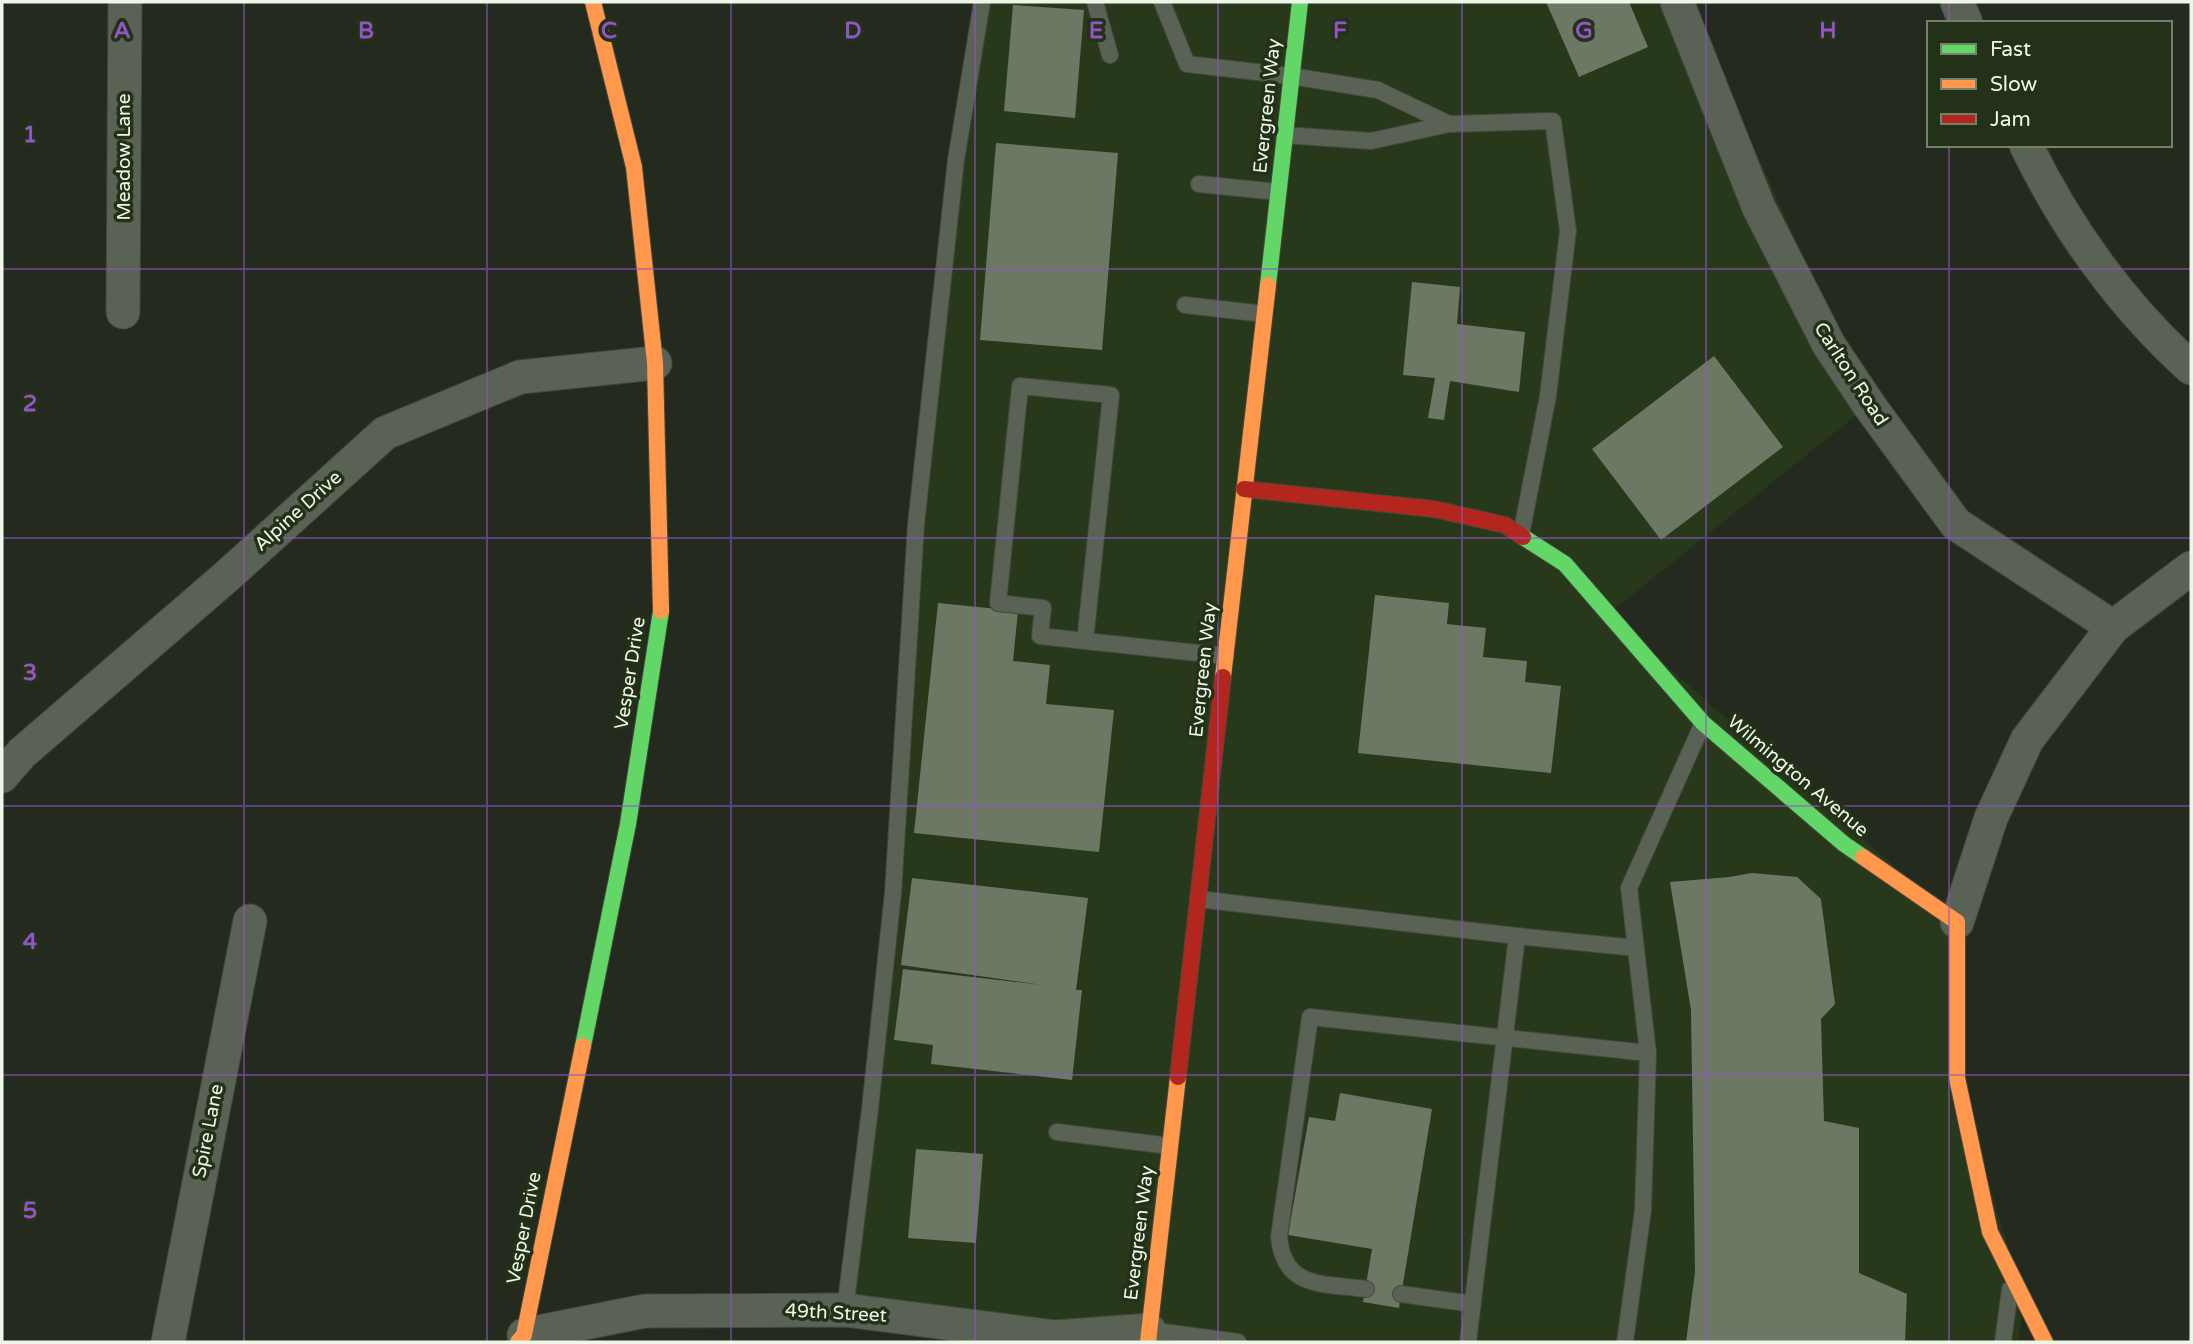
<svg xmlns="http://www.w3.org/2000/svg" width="2193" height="1344" font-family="'Varela Round',sans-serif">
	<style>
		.built { fill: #28391b }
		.building { fill: #6c7764 }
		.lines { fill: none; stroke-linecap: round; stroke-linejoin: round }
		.lane-casing { stroke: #42493d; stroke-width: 18 }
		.street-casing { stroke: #42493d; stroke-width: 35 }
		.fast-casing { stroke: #42493d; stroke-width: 18 }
		.slow-casing { stroke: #42493d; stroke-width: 18 }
		.jam-casing { stroke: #42493d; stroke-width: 18 }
		.lane { stroke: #5a6155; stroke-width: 16 }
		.street { stroke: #5a6155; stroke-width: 33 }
		.fast { stroke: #63d668; stroke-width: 16 }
		.slow { stroke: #ff974d; stroke-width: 16 }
		.jam { stroke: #b3261e; stroke-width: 16 }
		.grid { fill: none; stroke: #9255c7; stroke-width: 2; stroke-opacity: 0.55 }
		.labels { text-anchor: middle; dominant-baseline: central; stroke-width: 7; stroke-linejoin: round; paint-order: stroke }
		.street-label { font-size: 19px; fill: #edf7e7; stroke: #233118 }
		.grid-label { font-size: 23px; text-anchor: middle; font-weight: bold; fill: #9255c7; stroke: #233118; stroke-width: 7; stroke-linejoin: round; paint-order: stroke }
	</style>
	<rect width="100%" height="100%" fill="#242b1e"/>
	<!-- built -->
	<polygon class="built" points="979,2 1689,2 1869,405 1608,614 1957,922 1957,1078 2024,1300 2018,1342 1142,1342 845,1310"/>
	<!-- building -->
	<g class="building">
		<polygon points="1546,2 1629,2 1648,47 1579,77"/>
		<polygon points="1013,5 1084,10 1075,118 1004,111"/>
		<polygon points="996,143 1118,153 1102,350 980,340"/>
		<polygon points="1412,282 1460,287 1457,324 1525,332 1519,392 1450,381 1444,420 1428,418 1435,378 1403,375"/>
		<polygon points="1714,356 1783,447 1661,540 1592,449"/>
		<polygon points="1375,595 1449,603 1447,624 1486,628 1483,657 1527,661 1525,682 1561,686 1551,773 1358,753"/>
		<polygon points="938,603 1018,611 1013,661 1050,665 1046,704 1114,710 1099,852 914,833"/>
		<polygon points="1752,873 1797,877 1821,899 1835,1004 1821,1019 1824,1121 1859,1128 1859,1273 1907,1294 1905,1342 1686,1342 1695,1272 1691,1010 1670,882 1729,877"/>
		<polygon points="912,878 1088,898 1076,990 1082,990 1072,1080 931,1064 933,1045 894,1040 903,969 1042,985 901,965"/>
		<polygon points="1340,1093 1432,1109 1399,1308 1363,1302 1372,1249 1288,1235 1309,1117 1335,1121"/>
		<polygon points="916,1149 983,1154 976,1243 908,1238"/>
	</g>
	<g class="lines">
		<!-- lane casing -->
		<g class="lane-casing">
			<g id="lane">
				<polyline points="1095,2 1110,55"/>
				<polyline points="1162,2 1187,64 1291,76 1378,90 1449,124"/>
				<polyline points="1284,135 1371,141 1449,124 1553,121 1568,231 1548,396 1521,535"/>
				<polyline points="1199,184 1278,192"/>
				<polyline points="1185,305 1264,314"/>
				<polyline points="1085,641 1040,636 1043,608 998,603 1020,386 1111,395 1085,641 1226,656"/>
				<polyline points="1198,899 1517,936"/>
				<polyline points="1057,1132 1170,1146"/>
				<path d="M1366,1289C1325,1283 1284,1290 1279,1237L1310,1017L1648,1053"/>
				<polyline points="1401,1294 1473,1304"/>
				<polyline points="845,1310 870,1109 893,893 916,525 956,160 982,2"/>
				<polyline points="1149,1330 1238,1342"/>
				<polyline points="1468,1342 1517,936 1636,948"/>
				<polyline points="1625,1342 1643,1210 1648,1053 1629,888 1703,723"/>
				<polyline points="2003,1342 2010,1289"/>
			</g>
		</g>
		<!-- street casing -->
		<g class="street-casing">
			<g id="street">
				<polyline points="1677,2 1759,208 1829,345 1869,405 1956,524 2113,627"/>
				<polyline points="1957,2 1966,23"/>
				<path d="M2026,145C2066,228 2123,307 2191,368"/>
				<polyline points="123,312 125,2"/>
				<polyline points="2,776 22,753 226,577 385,433 520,377 655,363"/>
				<polyline points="1957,922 1991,818 2027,740 2113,627 2191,568"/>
				<polyline points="524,1335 645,1311 845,1310 1055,1337 1149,1330"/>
				<polyline points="168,1342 250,921"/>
			</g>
		</g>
		<!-- fast casing -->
		<g class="fast-casing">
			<g id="fast">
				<polyline points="1268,285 1300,2"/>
				<polyline points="1523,537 1565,564 1703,723 1844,844 1863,857"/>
				<polyline points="583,1046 628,824 661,611"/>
			</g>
		</g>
		<!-- slow casing -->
		<g class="slow-casing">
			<g id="slow">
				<polyline points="593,2 634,167 655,363 661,611"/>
				<polyline points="1223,677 1268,285"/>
				<polyline points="1863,857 1957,922 1957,1078 1990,1232 2045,1342"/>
				<polyline points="518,1342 524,1335 583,1046"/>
				<polyline points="1148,1342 1178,1077"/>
			</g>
		</g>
		<!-- jam casing -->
		<g class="jam-casing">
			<g id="jam">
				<polyline points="1244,489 1434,509 1505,525 1523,537"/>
				<polyline points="1178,1077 1223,677"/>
			</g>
		</g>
		<!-- lane -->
		<use href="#lane" class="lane"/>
		<!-- street -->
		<use href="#street" class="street"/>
		<!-- fast -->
		<use href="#fast" class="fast"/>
		<!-- slow -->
		<use href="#slow" class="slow"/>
		<!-- jam -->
		<use href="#jam" class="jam"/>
	</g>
	<!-- grid -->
	<path class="grid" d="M244,2V1342M487,2V1342M731,2V1342M975,2V1342M1218,2V1342M1462,2V1342M1706,2V1342M1949,2V23M1949,145V1342M2,269H2191M2,538H2191M2,806H2191M2,1075H2191"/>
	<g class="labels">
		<!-- street labels -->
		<g class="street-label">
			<text transform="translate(1267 106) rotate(-84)">Evergreen Way</text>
			<text transform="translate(124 157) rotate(-90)">Meadow Lane</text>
			<text transform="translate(1851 374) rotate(57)">Carlton Road</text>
			<text transform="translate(298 511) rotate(-42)">Alpine Drive</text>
			<text transform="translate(1203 670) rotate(-84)">Evergreen Way</text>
			<text transform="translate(630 673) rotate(-81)">Vesper Drive</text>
			<text transform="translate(1798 776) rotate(40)">Wilmington Avenue</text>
			<text transform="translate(208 1131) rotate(-79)">Spire Lane</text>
			<text transform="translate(524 1228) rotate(-79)">Vesper Drive</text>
			<text transform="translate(1139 1233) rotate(-83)">Evergreen Way</text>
			<text transform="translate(836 1313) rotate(3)">49th Street</text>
		</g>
	</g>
	<g class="grid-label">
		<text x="122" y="38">A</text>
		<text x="366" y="38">B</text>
		<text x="609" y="38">C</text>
		<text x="853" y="38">D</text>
		<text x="1096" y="38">E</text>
		<text x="1340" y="38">F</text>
		<text x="1584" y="38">G</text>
		<text x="1828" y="38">H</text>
		<text x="30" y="142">1</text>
		<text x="30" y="411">2</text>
		<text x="30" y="680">3</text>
		<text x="30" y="949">4</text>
		<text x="30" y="1218">5</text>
	</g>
	<!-- border -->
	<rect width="2193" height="1344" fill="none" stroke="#edf7e7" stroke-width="7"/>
	<!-- legend -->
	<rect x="1927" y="21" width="245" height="126" fill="#233118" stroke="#74806b" stroke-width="2"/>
	<rect x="1941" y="44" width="35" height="10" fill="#63d668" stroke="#74806b" stroke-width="2"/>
	<text x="1990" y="56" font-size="21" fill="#edf7e7">Fast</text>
	<rect x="1941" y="79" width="35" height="10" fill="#ff974d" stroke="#74806b" stroke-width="2"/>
	<text x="1990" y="91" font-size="21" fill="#edf7e7">Slow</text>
	<rect x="1941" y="114" width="35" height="10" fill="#b3261e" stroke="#74806b" stroke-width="2"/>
	<text x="1990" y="126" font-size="21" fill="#edf7e7">Jam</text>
</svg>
